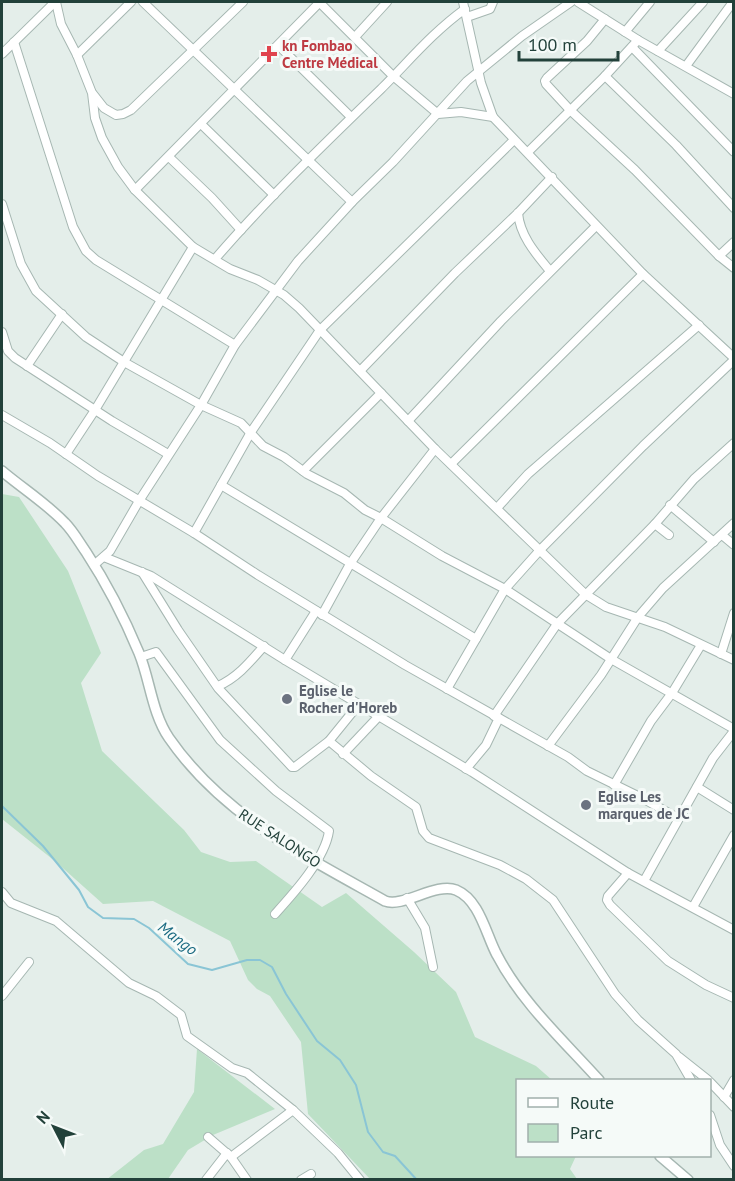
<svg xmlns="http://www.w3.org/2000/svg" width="735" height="1181" font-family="'PT Sans',sans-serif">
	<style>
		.green { fill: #bce0c7 }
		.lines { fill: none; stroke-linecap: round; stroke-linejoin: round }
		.stream { stroke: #8ac5d5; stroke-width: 2 }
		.minor-casing { stroke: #a6b7b2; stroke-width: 10 }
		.tertiary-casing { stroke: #a6b7b2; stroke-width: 12 }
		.minor { stroke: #fff; stroke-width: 8 }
		.tertiary { stroke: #fff; stroke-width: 9 }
		.health-dot { fill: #e0444e; stroke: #f5faf8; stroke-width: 2 }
		.worship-dot { fill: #6b7280; stroke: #f5faf8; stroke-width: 2 }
		.labels { text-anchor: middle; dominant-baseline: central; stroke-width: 6; stroke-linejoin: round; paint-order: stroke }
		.health-label { font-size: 15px; font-weight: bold; fill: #be3a42; stroke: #f5faf8; text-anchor: start }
		.worship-label { font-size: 15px; font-weight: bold; fill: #5b616d; stroke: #f5faf8; text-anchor: start }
		.street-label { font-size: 15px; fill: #22413a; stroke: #f5faf8 }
		.water-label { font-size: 16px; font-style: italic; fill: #196980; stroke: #f5faf8 }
	</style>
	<rect width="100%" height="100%" fill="#e4eeea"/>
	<!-- green -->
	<g class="green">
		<polygon points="2,494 19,497 68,571 101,653 81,683 102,751 184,830 201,852 230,862 256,861 322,907 346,893 414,952 456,992 475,1037 536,1066 552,1080 518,1080 518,1156 576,1156 570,1169 577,1179 370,1179 308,1114 301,1042 270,996 257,989 248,980 230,941 153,901 103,904 56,862 2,819"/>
		<polygon points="197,1049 275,1109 213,1135 188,1150 168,1179 106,1180 144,1150 163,1144 194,1092"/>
	</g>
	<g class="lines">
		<!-- stream -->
		<polyline class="stream" points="2,806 43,846 79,890 88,907 103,918 134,919 149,928 188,964 212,970 247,960 260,960 272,967 286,994 317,1041 340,1060 356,1085 368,1132 383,1152 395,1156 417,1180"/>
		<!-- minor casing -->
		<g class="minor-casing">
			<g id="minor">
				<polyline points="56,2 61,24 77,55 92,93 95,118 102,138 118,167 135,190 193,247 230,269 258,280 284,295 299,308 435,449 585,594 606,607 665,627 734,660"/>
				<polyline points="143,2 352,202"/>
				<polyline points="319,2 393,76 438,114 461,112 493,117"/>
				<polyline points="463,2 481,83 493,117 643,274 734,358"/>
				<polyline points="578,2 638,40 734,94"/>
				<polyline points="467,17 490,9 493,2"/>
				<polyline points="605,19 587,41 547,78 545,81 546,84 570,110 635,170 719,256 734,268"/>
				<polyline points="625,32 650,2"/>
				<polyline points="355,37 387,2"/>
				<polyline points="14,42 73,227 86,251 96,260 235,345"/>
				<polyline points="279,46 351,117"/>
				<polyline points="632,47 734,152"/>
				<polyline points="658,51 703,2"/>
				<polyline points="2,54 55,2"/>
				<polyline points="77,55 131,2"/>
				<polyline points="686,66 733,2"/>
				<polyline points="605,76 676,145 734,208"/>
				<polyline points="93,94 104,108 116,115 123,114 131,110 243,2"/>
				<polyline points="201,124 274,195"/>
				<polyline points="528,152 605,76 638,40"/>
				<polyline points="169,157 212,198 241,230"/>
				<polyline points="135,190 320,2"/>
				<polyline points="2,204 21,264 36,291 86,337 124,362 201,405 241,423 263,446 284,457 307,474 344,493 365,510 381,518 442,556 505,589 611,659 734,729"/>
				<path d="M518,213C520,236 536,254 550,271"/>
				<polyline points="719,256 734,242"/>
				<path d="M215,259C267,199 324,144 382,88C409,61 433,32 465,9"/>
				<polyline points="2,332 8,351 15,358 112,421 168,454"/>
				<polyline points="27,366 62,314"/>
				<polyline points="360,371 455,273 518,213 552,177"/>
				<polyline points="2,415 50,443 98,476 194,533 258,575 405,665 568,757 587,771 642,798 678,818"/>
				<polyline points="408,421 501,321 596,226"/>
				<polyline points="66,454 95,410 193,247"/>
				<polyline points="451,464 643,274"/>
				<polyline points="303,471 381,393"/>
				<polyline points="221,485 476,639"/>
				<polyline points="670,505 714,542"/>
				<polyline points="497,508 528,474 699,325"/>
				<polyline points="655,524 669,535"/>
				<polyline points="194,533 251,432 320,330 514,140"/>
				<polyline points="722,535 734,545"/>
				<polyline points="104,557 151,576 285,660 472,772 628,873 734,930"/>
				<polyline points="94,565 110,551 139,501 201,405 235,345 298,261 352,202 393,162 467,81 522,36 571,2"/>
				<polyline points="142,572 178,630 218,688 292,767 295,767 329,741 359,704"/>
				<polyline points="322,615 350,564 381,518 435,449"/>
				<polyline points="721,654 734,613"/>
				<path d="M141,657L156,652L220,740L276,791L329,831C325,859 294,893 275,914"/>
				<polyline points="285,660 316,611"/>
				<path d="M218,686C237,678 250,662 264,646"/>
				<polyline points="447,689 505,589 540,550 643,446 734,360"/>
				<polyline points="494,716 557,624 655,524 694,479 734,443"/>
				<polyline points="329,741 371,776 416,807 423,831 429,838 500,865 526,879 553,900 615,994 638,1020 676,1054 691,1080"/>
				<polyline points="548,746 601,675 638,617 663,588 734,523"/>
				<polyline points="343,754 379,716"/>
				<polyline points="466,769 486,745 499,718"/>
				<polyline points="614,785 651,721 672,693 701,645"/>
				<polyline points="697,787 734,810"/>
				<polyline points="628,873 608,896 607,900 610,905 668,961 706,985 734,998"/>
				<polyline points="644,881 713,758 734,731"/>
				<polyline points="2,892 11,903 56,921 129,983 156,996 181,1015 187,1036 232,1068 247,1073 293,1110 338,1153 360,1180"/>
				<polyline points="407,898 425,928 433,967"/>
				<polyline points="693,907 734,835"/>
				<polyline points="2,996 29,962"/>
				<polyline points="679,1057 708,1080"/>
				<polyline points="710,1082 734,1107"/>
				<polyline points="724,1097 734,1080"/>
				<polyline points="710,1115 720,1145 734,1166"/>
				<polyline points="208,1137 231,1157 247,1180"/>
				<polyline points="231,1157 293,1110"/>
				<polyline points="206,1180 227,1153"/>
				<polyline points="301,1180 311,1174"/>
			</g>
		</g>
		<!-- tertiary casing -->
		<g class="tertiary-casing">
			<g id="tertiary">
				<path d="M2,471C22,488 46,503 65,523C73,531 79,542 86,552C107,584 124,617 139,653C150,680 152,713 169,738C223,816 305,856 385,901C403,908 436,882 456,890C480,900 486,935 497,955C522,1003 564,1041 599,1080"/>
				<polyline points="660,1156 688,1180"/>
			</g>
		</g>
		<!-- minor -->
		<use href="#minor" class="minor"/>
		<!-- tertiary -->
		<use href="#tertiary" class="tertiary"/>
	</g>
	<!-- markers -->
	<path class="health-dot" d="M266 45h6v6h6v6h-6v6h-6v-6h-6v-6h6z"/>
	<g class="worship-dot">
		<circle cx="287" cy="699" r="6"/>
		<circle cx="586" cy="805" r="6"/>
	</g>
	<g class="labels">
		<!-- health labels -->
		<g class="health-label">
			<text x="282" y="45">kn Fombao<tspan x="282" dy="17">Centre Médical</tspan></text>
		</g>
		<!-- worship labels -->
		<g class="worship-label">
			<text x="299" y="690">Eglise le<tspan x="299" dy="17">Rocher d'Horeb</tspan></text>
			<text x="598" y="796">Eglise Les<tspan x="598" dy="17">marques de JC</tspan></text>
		</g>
		<!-- street labels -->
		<g class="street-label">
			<text transform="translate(280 838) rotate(33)">RUE SALONGO</text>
		</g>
		<!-- water labels -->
		<g class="water-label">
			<text transform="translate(178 938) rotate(37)">Mango</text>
		</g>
	</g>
	<!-- border -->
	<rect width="735" height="1181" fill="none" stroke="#22413a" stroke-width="6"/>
	<!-- legend -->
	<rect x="516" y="1079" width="195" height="78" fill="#f5faf8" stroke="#a1b0ac" stroke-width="1.5"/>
	<rect x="528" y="1098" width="30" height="9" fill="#ffffff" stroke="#a1b0ac" stroke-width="1.5"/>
	<text x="570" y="1109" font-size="18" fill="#22413a">Route</text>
	<rect x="528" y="1124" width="30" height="18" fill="#bce0c7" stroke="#a1b0ac" stroke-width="1.5"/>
	<text x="570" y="1139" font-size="18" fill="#22413a">Parc</text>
	<!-- north arrow -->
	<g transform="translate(54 1127) rotate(312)" stroke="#f5faf8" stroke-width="4.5" paint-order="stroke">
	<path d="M0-4.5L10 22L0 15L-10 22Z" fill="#22413a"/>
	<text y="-9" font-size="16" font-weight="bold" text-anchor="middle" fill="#22413a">N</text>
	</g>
	<!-- scale -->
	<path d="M519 51v9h99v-9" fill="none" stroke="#22413a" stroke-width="3"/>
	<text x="528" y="51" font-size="18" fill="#22413a" stroke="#f5faf8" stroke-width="4.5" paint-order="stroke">100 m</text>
</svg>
